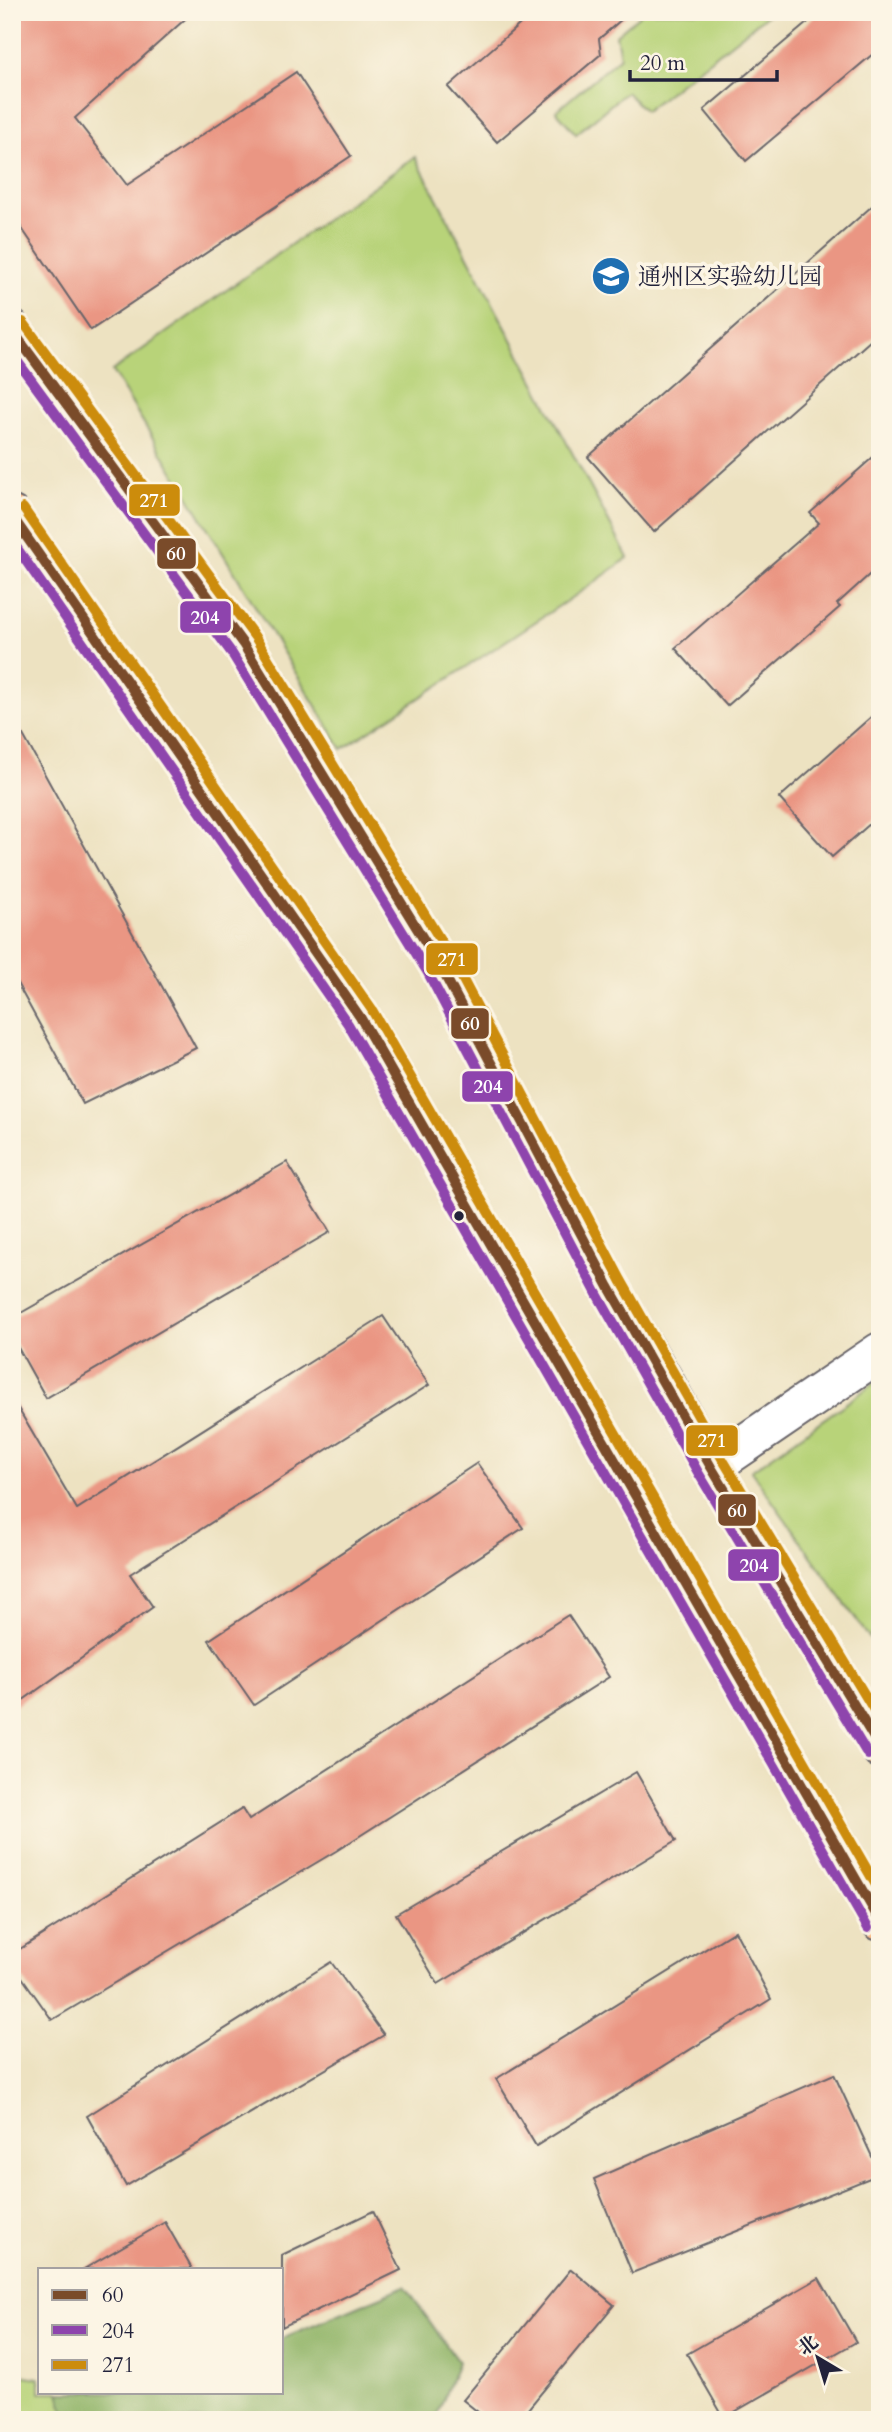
<svg xmlns="http://www.w3.org/2000/svg" width="892" height="2432" font-family="Cardo,'Noto Serif SC',serif">
	<style>
		.green { fill: #b8d379; stroke: #6d7a5a; stroke-width: 2 }
		.forest { fill: #92b569; stroke: #5a6c52; stroke-width: 2 }
		.building { fill: #ea9683 }
		.lines { fill: none; stroke-linecap: round; stroke-linejoin: round }
		.minor-casing { stroke: #69656a; stroke-width: 42 }
		.primary-casing { stroke: #69656a; stroke-width: 42 }
		.minor { stroke: #fff; stroke-width: 38 }
		.primary { stroke: #fabc8b; stroke-width: 38 }
		.bus-1-casing { stroke: #fcf5e5; stroke-width: 16 }
		.bus-2-casing { stroke: #fcf5e5; stroke-width: 16 }
		.bus-3-casing { stroke: #fcf5e5; stroke-width: 16 }
		.bus-1 { stroke: #7a4b2a; stroke-width: 10 }
		.bus-2 { stroke: #8e44ad; stroke-width: 10 }
		.bus-3 { stroke: #cc8c0c; stroke-width: 10 }
		.bus-dot { fill: #22223b; stroke: #fcf5e5; stroke-width: 2.5 }
		.labels { text-anchor: middle; dominant-baseline: central; stroke-width: 7; stroke-linejoin: round; paint-order: stroke }
		.poi-label { font-size: 23px; fill: #22223b; stroke: #fcf5e5; text-anchor: start }
		.line-badge { stroke: #fcf5e5; stroke-width: 2.5 }
		.badge-label { font-size: 19px; text-anchor: middle; font-weight: bold; fill: #fff }
	</style>
	<rect width="100%" height="100%" fill="#fcf5e5"/>
	<filter id="ink" filterUnits="userSpaceOnUse"><feTurbulence type="fractalNoise" baseFrequency=".0143" numOctaves="2"/><feDisplacementMap in="SourceGraphic" scale="14" xChannelSelector="R" yChannelSelector="G"/><feConvolveMatrix kernelMatrix="1 2 1 2 8 2 1 2 1" color-interpolation-filters="sRGB"/></filter>
	<filter id="wash" filterUnits="userSpaceOnUse"><feTurbulence type="fractalNoise" baseFrequency=".00686" numOctaves="4" result="noise"/><feDisplacementMap in="SourceGraphic" scale="28" xChannelSelector="R" yChannelSelector="G"/><feGaussianBlur stdDeviation="1.57" result="paint"/><feColorMatrix in="noise" values="0 0 0 0 0 0 0 0 0 0 0 0 0 0 0 0 0 1.4 0 .05"/><feComposite in="paint" operator="in"/></filter>
	<g filter="url(#wash)">
		<rect width="100%" height="100%" fill="#ede2c1"/>
		<!-- green -->
		<g class="green">
			<polygon points="643,12 771,12 645,111 626,92 576,134 556,111 620,57 616,35"/>
			<polygon points="415,157 628,558 588,587 342,749 112,371"/>
			<polygon points="880,1379 880,1653 751,1471"/>
			<polygon points="12,2374 40,2378 40,2392 59,2392 67,2420 12,2420"/>
		</g>
		<!-- forest -->
		<polygon class="forest" points="405,2286 458,2362 435,2420 67,2420 59,2392 282,2392 282,2338"/>
		<g id="blocks">
			<!-- building -->
			<g class="building">
				<polygon points="12,12 193,12 75,118 127,185 296,72 351,156 91,330 12,214"/>
				<polygon points="534,12 630,12 599,39 601,54 497,142 448,87"/>
				<polygon points="820,12 880,12 880,48 746,161 704,110"/>
				<polygon points="880,199 880,332 654,532 588,457"/>
				<polygon points="880,451 880,565 837,604 840,607 727,706 675,648 819,523 810,513"/>
				<polygon points="880,709 880,815 832,857 779,798"/>
				<polygon points="12,715 196,1048 83,1104 12,974"/>
				<polygon points="287,1162 330,1232 46,1398 12,1337 12,1318"/>
				<polygon points="383,1316 429,1385 130,1574 153,1607 12,1708 12,1398 77,1509"/>
				<polygon points="477,1463 523,1528 254,1705 209,1640"/>
				<polygon points="568,1615 609,1677 336,1851 52,2020 12,1963 12,1954 242,1809 249,1820"/>
				<polygon points="636,1772 676,1841 438,1984 396,1914"/>
				<polygon points="735,1931 771,1999 536,2146 496,2079"/>
				<polygon points="331,1962 384,2035 126,2186 87,2116"/>
				<polygon points="834,2074 880,2174 632,2273 594,2179"/>
				<polygon points="373,2211 401,2270 282,2327 282,2255"/>
				<polygon points="165,2222 192,2269 84,2269"/>
				<polygon points="571,2269 614,2305 519,2420 488,2420 463,2400"/>
				<polygon points="819,2278 856,2342 724,2418 687,2354"/>
			</g>
		</g>
	</g>
	<g filter="url(#ink)">
		<use href="#blocks" fill-opacity="0" stroke="#69656a" stroke-width="2"/>
		<g class="lines">
			<!-- minor casing -->
			<g class="minor-casing">
				<polyline id="minor" points="711,1467 880,1352"/>
			</g>
			<!-- primary casing -->
			<g class="primary-casing">
				<g id="primary">
					<polyline points="12,330 243,644 440,966 609,1287 665,1383 711,1467 880,1748"/>
					<polyline points="12,516 360,1017 880,1921"/>
				</g>
			</g>
			<!-- minor -->
			<use href="#minor" class="minor"/>
			<!-- primary -->
			<use href="#primary" class="primary"/>
			<!-- bus-1 casing -->
			<g class="bus-1-casing">
				<g id="bus-1">
					<polyline points="12,330 243,644 440,966 609,1287 711,1467 880,1748"/>
					<polyline points="12,516 360,1017 880,1921"/>
				</g>
			</g>
			<!-- bus-2 casing -->
			<g class="bus-2-casing">
				<g id="bus-2">
					<polyline points="12,354 231,652 428,973 597,1294 699,1474 868,1755"/>
					<polyline points="12,541 348,1024 868,1928"/>
				</g>
			</g>
			<!-- bus-3 casing -->
			<g class="bus-3-casing">
				<g id="bus-3">
					<polyline points="23,322 255,637 452,959 621,1280 723,1460 880,1720"/>
					<polyline points="23,508 372,1010 880,1892"/>
				</g>
			</g>
			<!-- bus-1 -->
			<use href="#bus-1" class="bus-1"/>
			<!-- bus-2 -->
			<use href="#bus-2" class="bus-2"/>
			<!-- bus-3 -->
			<use href="#bus-3" class="bus-3"/>
		</g>
	</g>
	<!-- icons -->
	<defs>
		<g id="school-disc" transform="scale(2.0125)"><circle r="9.5" fill="#1f6fb2" stroke="#fcf5e5"/><path d="M0-5L7-2L0 1L-7-2ZM-4 1L0 2.5L4 1V4Q0 6-4 4Z" fill="#fff"/></g>
	</defs>
	<g fill-rule="evenodd">
		<use href="#school-disc" x="611" y="276"/>
	</g>
	<!-- markers -->
	<circle class="bus-dot" cx="459" cy="1216" r="6"/>
	<g class="labels">
		<!-- poi labels -->
		<g class="poi-label">
			<text x="638" y="276">通州区实验幼儿园</text>
		</g>
	</g>
	<g class="line-badge">
		<rect x="128" y="483" width="53" height="34" rx="7" fill="#cc8c0c"/>
		<rect x="156" y="537" width="41" height="33" rx="7" fill="#7a4b2a"/>
		<rect x="179" y="600" width="53" height="34" rx="7" fill="#8e44ad"/>
		<rect x="425" y="942" width="54" height="34" rx="7" fill="#cc8c0c"/>
		<rect x="450" y="1007" width="40" height="33" rx="7" fill="#7a4b2a"/>
		<rect x="461" y="1070" width="53" height="33" rx="7" fill="#8e44ad"/>
		<rect x="685" y="1424" width="54" height="33" rx="7" fill="#cc8c0c"/>
		<rect x="717" y="1493" width="40" height="34" rx="7" fill="#7a4b2a"/>
		<rect x="727" y="1548" width="53" height="34" rx="7" fill="#8e44ad"/>
	</g>
	<g class="badge-label">
		<text x="154" y="507">271</text>
		<text x="176" y="560">60</text>
		<text x="205" y="624">204</text>
		<text x="452" y="966">271</text>
		<text x="470" y="1030">60</text>
		<text x="488" y="1093">204</text>
		<text x="712" y="1447">271</text>
		<text x="737" y="1517">60</text>
		<text x="754" y="1572">204</text>
	</g>
	<!-- margin -->
	<rect width="892" height="2432" fill="none" stroke="#fcf5e5" stroke-width="42"/>
	<!-- legend -->
	<rect x="38" y="2268" width="245" height="126" fill="#fcf5e5" stroke="#a5a1a1" stroke-width="2"/>
	<rect x="52" y="2290" width="35" height="10" fill="#7a4b2a" stroke="#a5a1a1" stroke-width="2"/>
	<text x="102" y="2302" font-size="21" fill="#22223b">60</text>
	<rect x="52" y="2325" width="35" height="10" fill="#8e44ad" stroke="#a5a1a1" stroke-width="2"/>
	<text x="102" y="2338" font-size="21" fill="#22223b">204</text>
	<rect x="52" y="2360" width="35" height="10" fill="#cc8c0c" stroke="#a5a1a1" stroke-width="2"/>
	<text x="102" y="2372" font-size="21" fill="#22223b">271</text>
	<!-- north arrow -->
	<g transform="translate(818 2358) rotate(322)" stroke="#fcf5e5" stroke-width="5" paint-order="stroke">
	<path d="M0-5L12 26L0 18L-12 26Z" fill="#22223b"/>
	<text y="-10" font-size="19" font-weight="bold" text-anchor="middle" fill="#22223b">北</text>
	</g>
	<!-- scale -->
	<path d="M630 70v10h147v-10" fill="none" stroke="#22223b" stroke-width="3.5"/>
	<text x="640" y="70" font-size="21" fill="#22223b" stroke="#fcf5e5" stroke-width="5" paint-order="stroke">20 m</text>
</svg>
